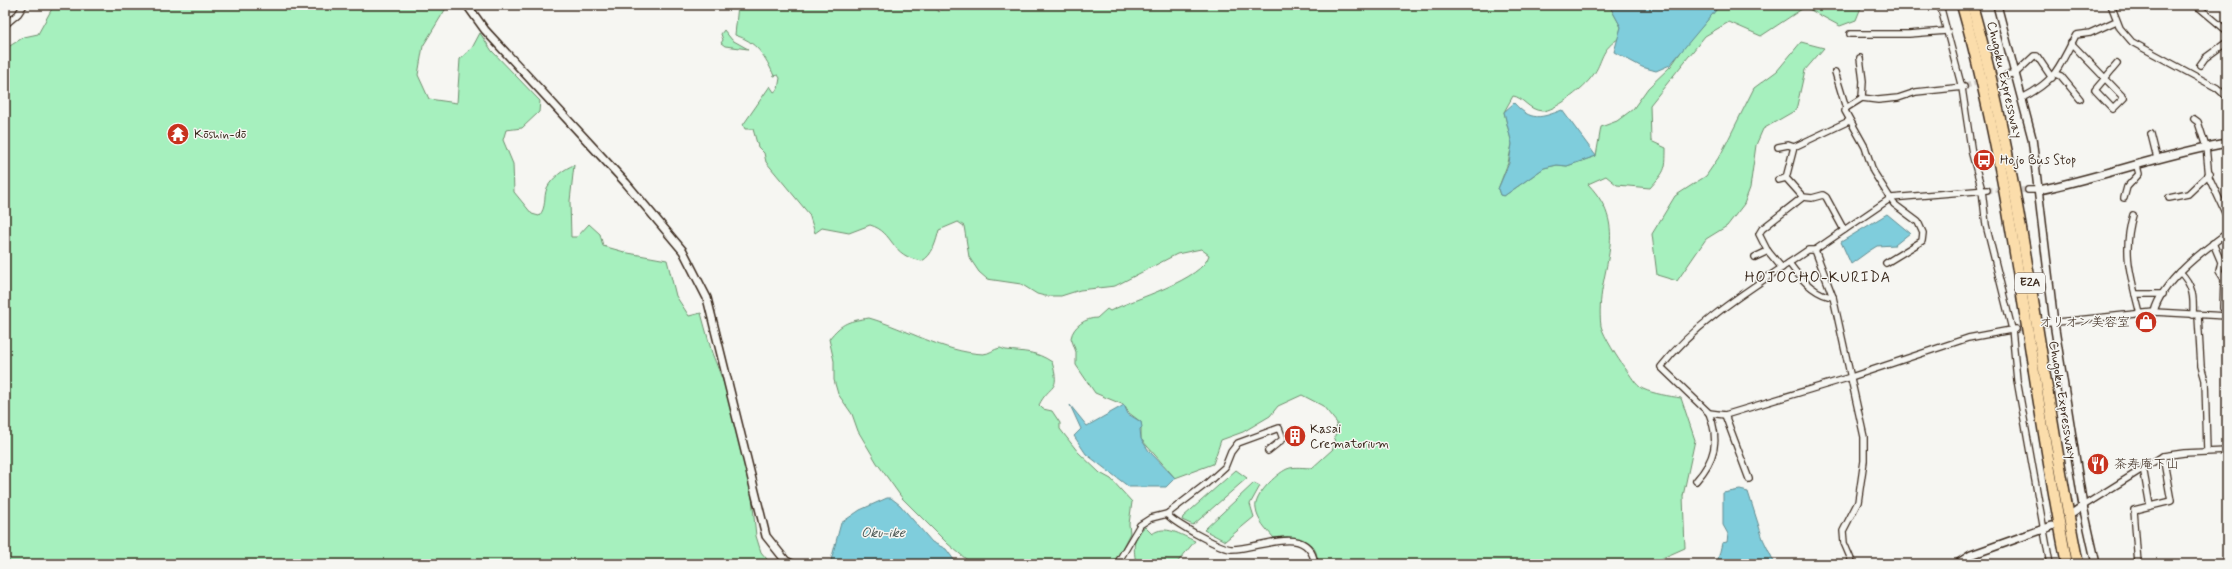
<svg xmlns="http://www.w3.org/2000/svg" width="2232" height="569" font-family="Mynerve,'Klee One',sans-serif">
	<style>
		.green { fill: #a6f0be; stroke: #708d6e }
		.water { fill: #7fcddc; stroke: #648c90 }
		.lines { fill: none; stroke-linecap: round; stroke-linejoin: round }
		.minor-tunnel { stroke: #d1cdc8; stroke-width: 5.5; stroke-dasharray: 5.5 3; stroke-linecap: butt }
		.minor-casing { stroke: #3b2a1e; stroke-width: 8 }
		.tertiary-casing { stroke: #3b2a1e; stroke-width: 10 }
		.motorway-casing { stroke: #3b2a1e; stroke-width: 13 }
		.minor { stroke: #f6f6f2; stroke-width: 5.5 }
		.tertiary { stroke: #f6f6f2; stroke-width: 7 }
		.motorway { stroke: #fbddab; stroke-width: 10 }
		.labels { text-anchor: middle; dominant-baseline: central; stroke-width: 3; stroke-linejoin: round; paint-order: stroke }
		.shield { fill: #f6f6f2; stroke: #73675e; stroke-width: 1 }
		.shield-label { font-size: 12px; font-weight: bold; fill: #3b2a1e }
		.street-label { font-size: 13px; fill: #3b2a1e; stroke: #f6f6f2 }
		.poi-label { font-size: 13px; fill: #3b2a1e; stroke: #f6f6f2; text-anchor: start }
		.water-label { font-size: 14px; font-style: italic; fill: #4f5b57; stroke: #f6f6f2 }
		.quarter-label { font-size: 15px; letter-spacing: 1px; fill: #3b2a1e; stroke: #f6f6f2 }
	</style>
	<rect width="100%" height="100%" fill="#f6f6f2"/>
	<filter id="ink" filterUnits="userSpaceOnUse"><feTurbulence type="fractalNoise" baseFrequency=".025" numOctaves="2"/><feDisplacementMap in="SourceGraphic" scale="8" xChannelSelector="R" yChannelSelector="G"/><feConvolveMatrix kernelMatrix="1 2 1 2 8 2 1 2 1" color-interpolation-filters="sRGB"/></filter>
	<g filter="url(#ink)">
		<!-- green -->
		<g class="green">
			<path d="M54,5H448L423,46L418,75L429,99L457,103L460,59L472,48L480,33L492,51L540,101L539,112L522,128L506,130L503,140L513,164L514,192L532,214L539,216C547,207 543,198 547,188C551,179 565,168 574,165L570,201L571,237H577L589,224L600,234L603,246L628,253L667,260L676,296L689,316L701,313L712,353L746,439L756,536L761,552L771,564H5V49L24,37L38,34Z"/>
			<path d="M738,5H931L939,12L945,5H1609L1621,27L1618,39C1598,52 1604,63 1590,79C1582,89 1555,111 1542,111C1528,110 1523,97 1513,96L1504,112L1512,144L1508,163L1498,189L1500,195L1504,196L1544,168L1557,165L1567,166L1596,156L1601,127L1617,121L1633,109L1648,88L1671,66L1685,46L1716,10L1718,5H1862L1856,20L1840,26L1805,7L1761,36L1729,22L1705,36L1650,105L1651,141L1666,148C1666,171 1665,171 1650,188L1617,185L1606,176L1588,184C1634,232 1594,271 1601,326C1603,335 1619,361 1625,368C1630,374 1636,386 1643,389C1654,394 1669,396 1681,398L1695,440L1683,496L1685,548L1649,564H1317C1320,538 1293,536 1274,538C1267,530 1257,520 1256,509C1253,496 1276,474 1287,469C1294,466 1305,468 1312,468L1333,449L1337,423L1323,406L1302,395L1278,406L1270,416L1243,432L1221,440L1213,464L1175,478L1141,439V422L1129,413L1124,405L1095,393L1076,365V352L1071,338C1073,326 1086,318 1097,318L1107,309L1110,311C1133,299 1203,280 1209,255L1201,249L1177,254L1115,286L1080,290L1061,296H1045L1037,294L1021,284L987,279L979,272L969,257L964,226L958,222L939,230C936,241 933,255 922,261C889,256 895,232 870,225L849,233L822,228L815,233L809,214L766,162L764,153L758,147L753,129H745L743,125L770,86L774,92L778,89L780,78L778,75L774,76C766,57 756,41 735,35Z"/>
			<polygon points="724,30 732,40 748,49 725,46 721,43 723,40 721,34"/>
			<polygon points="1801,42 1824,48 1805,70 1796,110 1763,129 1756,145 1750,188 1744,204 1727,226 1706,239 1677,281 1657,275 1652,234 1675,196 1706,176 1721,154 1754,88 1777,71"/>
			<path d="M869,318C907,329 943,352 983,354C989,354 994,349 1000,348C1001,348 1005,350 1006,350C1024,352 1036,351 1052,362C1061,393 1050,383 1039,405L1043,409L1052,411L1060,423V429L1078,452L1100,473L1111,479L1132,502L1129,524L1130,533L1114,564H972L948,544L902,498L877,463L858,431L852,414L838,394L834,380V361L829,339C842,322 850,321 869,318Z"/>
			<polygon points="1236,470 1247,478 1193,525 1182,520 1183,517"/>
			<polygon points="1254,483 1260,486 1250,504 1254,517 1225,541 1204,530"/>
			<path d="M1145,527L1152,534C1165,524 1181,535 1195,541L1176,564H1136C1134,550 1131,537 1145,527Z"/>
		</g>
		<!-- water -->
		<g class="water">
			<polygon points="1609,5 1717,5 1716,10 1670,65 1656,71 1642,67 1614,52 1621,27"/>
			<path d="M1514,103C1531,122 1541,118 1562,110L1596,156L1567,166L1557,165L1544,168L1504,196L1500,195L1498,189L1509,163L1512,144L1504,112Z"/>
			<polygon points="1887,214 1910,233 1895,245 1877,246 1869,251 1851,264 1841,242"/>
			<polygon points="1070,405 1087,426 1124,405 1128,414 1141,422 1142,427 1140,429 1141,439 1149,451 1175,478 1166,487 1129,487 1086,454 1074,436 1081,429"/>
			<polygon points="1740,490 1748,492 1763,539 1775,564 1717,564 1722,543 1727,542 1728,534 1723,525 1723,493"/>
			<polygon points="887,498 891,498 900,505 932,542 946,549 957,564 830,564 841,523 860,510"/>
		</g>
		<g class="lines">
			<!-- minor-tunnel -->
			<g class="minor-tunnel">
				<polyline points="1965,86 2007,75"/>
				<polyline points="1987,190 2028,190"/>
				<polyline points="2016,329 2048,323"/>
			</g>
			<!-- minor casing -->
			<g class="minor-casing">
				<g id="minor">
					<polyline points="1940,5 1962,88 1972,154 1982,190 1986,225 2012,329 2017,380 2050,564"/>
					<polyline points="2111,5 2120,28 2132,42 2217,88 2227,97"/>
					<polyline points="2196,5 2227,31"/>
					<polyline points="5,25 18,14 24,5"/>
					<polyline points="1850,34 1909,34 1946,31"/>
					<polyline points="2071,43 2124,98 2113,109 2095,90 2117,64"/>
					<polyline points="1860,58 1863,81 1862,98"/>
					<polyline points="2200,65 2205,58 2227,42"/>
					<polyline points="1835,72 1846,108 1845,111 1865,147 1873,171 1894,204 1918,222 1923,233 1922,241 1886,263"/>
					<polyline points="2056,74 2061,76 2080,99"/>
					<polyline points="2007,75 2016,73 2034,56 2037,56 2052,78"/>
					<path d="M2022,98C2057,80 2058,68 2076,35L2090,33L2114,22"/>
					<polyline points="1846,108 1862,98 1878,100 1898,98 1916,92 1964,87"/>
					<polyline points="2194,119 2198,122 2206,147 2209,177 2227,216"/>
					<polyline points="2151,134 2157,158"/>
					<polyline points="1778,147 1788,145 1794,147"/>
					<polyline points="1778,180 1786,178"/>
					<path d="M1987,190L1891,198L1815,250H1808C1759,284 1698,319 1661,367L1709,413L1725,415L1851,377L1968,338L2016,329"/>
					<polyline points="2028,190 2039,190"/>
					<polyline points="2124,198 2127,187 2139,174 2137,166"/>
					<polyline points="2169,198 2188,194 2210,173"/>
					<path d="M2133,215C2122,253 2131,277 2140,314"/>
					<polyline points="1844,230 1826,197 1823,195 1812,198 1803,197 1786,178 1794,147 1849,121"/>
					<polyline points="2213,243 2221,262 2219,271 2224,279 2223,308"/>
					<polyline points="1815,250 1833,297 1864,437 1864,461 1858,502 1843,531 1844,543 1853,564"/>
					<polyline points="1755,257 1768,251"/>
					<path d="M1789,263C1799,277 1814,295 1833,297"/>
					<polyline points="1782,268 1767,250 1759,234 1762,229 1803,197"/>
					<path d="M2180,272C2193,285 2194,297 2193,315"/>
					<polyline points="2135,294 2163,294"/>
					<path d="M2154,312C2161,282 2204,250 2227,233"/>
					<polyline points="2198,316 2201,366 2205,380 2207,451"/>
					<polyline points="2048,323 2154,312 2227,316"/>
					<polyline points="1725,415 1749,479"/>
					<polyline points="2143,467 2150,506"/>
					<path d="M1696,481C1715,460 1720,440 1709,413"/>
					<polyline points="2083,506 2163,456 2184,453 2227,451"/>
					<path d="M1167,514C1173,523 1220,548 1231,549C1258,550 1308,521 1315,564"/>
					<polyline points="1117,564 1140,525 1151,518 1167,514 1206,484 1225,467 1231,452 1238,443 1279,428 1283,439 1268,451"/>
					<polyline points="2138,564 2134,510 2171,501 2163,456"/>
				</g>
			</g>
			<!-- tertiary casing -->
			<g class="tertiary-casing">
				<g id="tertiary">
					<polyline points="467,5 485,30 626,183 683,251 707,298 766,536 786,561 792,564"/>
					<polyline points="1997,5 2032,138 2054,323 2083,506 2096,564"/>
					<path d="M2039,190C2102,177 2163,154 2227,143"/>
					<polyline points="2073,513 2083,506"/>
					<polyline points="1957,564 1971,555 2052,526"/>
				</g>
			</g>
			<!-- motorway casing -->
			<g class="motorway-casing">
				<g id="motorway">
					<path d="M1962,5C2014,188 2030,378 2067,564"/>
					<path d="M1972,5C2024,188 2040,378 2078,564"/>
				</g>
			</g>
			<!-- minor -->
			<use href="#minor" class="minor"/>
			<!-- tertiary -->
			<use href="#tertiary" class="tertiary"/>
			<!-- motorway -->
			<use href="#motorway" class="motorway"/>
		</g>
	</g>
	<!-- icons -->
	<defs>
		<g id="temple-disc" transform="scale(1.15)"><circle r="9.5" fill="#c8321e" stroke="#f6f6f2"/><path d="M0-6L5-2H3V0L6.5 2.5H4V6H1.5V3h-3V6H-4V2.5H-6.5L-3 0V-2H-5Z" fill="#fff"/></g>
		<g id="bus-disc" transform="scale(1.15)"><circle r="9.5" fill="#c8321e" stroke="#f6f6f2"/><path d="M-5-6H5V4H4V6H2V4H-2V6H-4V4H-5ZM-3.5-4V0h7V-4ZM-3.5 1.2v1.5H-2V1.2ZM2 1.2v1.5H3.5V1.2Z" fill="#fff"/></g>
		<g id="shop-disc" transform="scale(1.15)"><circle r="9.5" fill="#c8321e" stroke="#f6f6f2"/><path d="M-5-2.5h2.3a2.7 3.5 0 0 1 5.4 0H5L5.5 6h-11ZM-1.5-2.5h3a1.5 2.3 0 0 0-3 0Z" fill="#fff"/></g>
		<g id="building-disc" transform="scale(1.15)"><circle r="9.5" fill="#c8321e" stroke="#f6f6f2"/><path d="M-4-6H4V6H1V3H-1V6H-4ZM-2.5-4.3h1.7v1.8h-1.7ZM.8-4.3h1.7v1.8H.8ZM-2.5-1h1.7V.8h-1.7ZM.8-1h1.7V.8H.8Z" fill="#fff"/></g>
		<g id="restaurant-disc" transform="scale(1.15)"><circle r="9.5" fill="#c8321e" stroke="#f6f6f2"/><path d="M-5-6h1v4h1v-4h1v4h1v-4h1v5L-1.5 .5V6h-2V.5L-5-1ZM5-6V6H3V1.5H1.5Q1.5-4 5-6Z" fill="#fff"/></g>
	</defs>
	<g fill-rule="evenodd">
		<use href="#temple-disc" x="178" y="134"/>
		<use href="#bus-disc" x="1984" y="160"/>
		<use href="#shop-disc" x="2146" y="322"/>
		<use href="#building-disc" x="1295" y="436"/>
		<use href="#restaurant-disc" x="2098" y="464"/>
	</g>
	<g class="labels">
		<!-- shield labels -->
		<rect class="shield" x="2015" y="273" width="30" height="20" rx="3"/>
		<g class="shield-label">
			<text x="2030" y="283">E2A</text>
		</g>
		<!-- street labels -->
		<g class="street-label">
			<text transform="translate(2004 80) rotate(77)">Chugoku Expressway</text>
			<text transform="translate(2062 400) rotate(81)">Chugoku Expressway</text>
		</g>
		<!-- poi labels -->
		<g class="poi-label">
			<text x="194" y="134">Kōshin-dō</text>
			<text x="2000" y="160">Hojo Bus Stop</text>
			<text x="2130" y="322" text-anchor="end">オリオン美容室</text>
			<text x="1310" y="429">Kasai<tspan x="1310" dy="15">Crematorium</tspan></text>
			<text x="2114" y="464">茶寿庵下山</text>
		</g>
		<!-- water labels -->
		<g class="water-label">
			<text x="883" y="533">Oku-ike</text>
		</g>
		<!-- quarter labels -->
		<g class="quarter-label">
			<text x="1818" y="278">HOJOCHO-KURIDA</text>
		</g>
	</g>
	<!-- margin -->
	<rect width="2232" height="569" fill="none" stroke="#f6f6f2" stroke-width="20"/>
	<rect x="10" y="10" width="2212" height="549" fill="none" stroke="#3b2a1e" stroke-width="1.5" filter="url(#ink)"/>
</svg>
